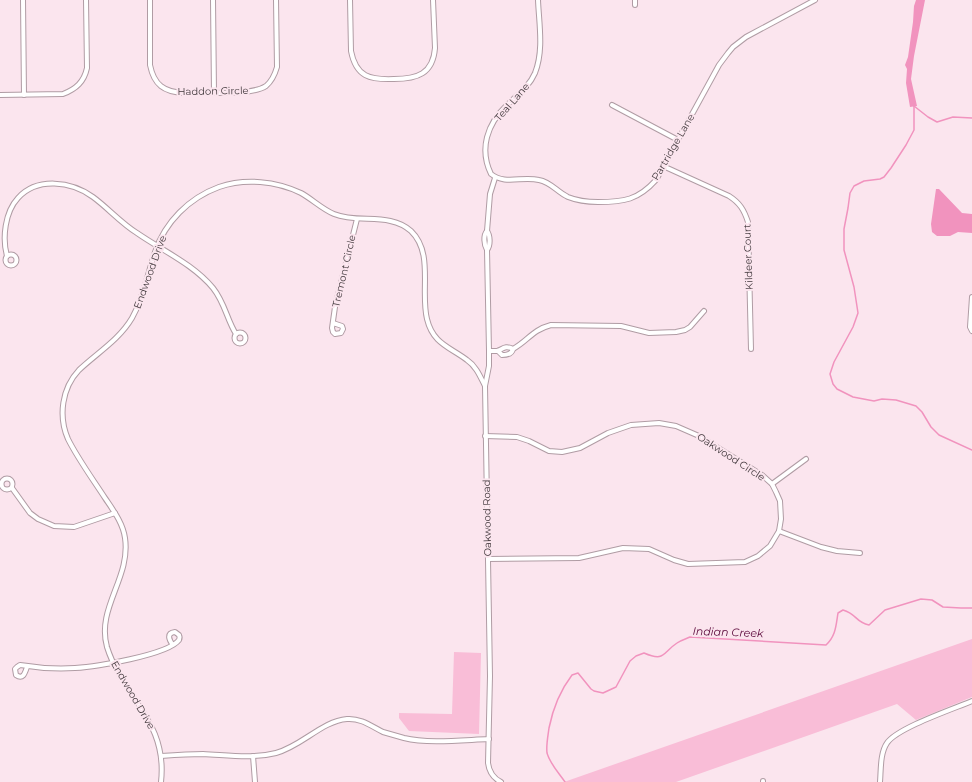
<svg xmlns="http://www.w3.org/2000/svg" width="972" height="782" font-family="Montserrat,sans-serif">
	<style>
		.green { fill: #f9bdd7 }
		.water { fill: #f193be }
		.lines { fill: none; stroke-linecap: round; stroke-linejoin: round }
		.stream { stroke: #f193be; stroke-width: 1.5 }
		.street-casing { stroke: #b09ca4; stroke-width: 6 }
		.street { stroke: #fff; stroke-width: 4 }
		.labels { text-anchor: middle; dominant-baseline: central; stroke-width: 4; stroke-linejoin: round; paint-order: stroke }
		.street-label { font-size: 10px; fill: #42393d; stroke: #fbe5ee }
		.water-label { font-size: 11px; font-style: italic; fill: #570236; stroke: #fbe5ee }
	</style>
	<rect width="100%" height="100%" fill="#fbe5ee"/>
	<!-- green -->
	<g class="green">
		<polygon points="972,639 972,697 916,720 897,704 676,782 564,782"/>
		<polygon points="454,652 481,653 479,734 409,731 399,718 399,713 452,714"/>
	</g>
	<!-- water -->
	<g class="water">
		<polygon points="916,0 925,0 914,56 911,79 917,106 910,107 906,83 907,69 905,65 908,57 913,22 914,6"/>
		<polygon points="936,189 939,189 962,213 972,214 972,233 958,232 950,236 937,236 932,232 931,224"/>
	</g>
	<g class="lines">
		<!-- stream -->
		<g class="stream">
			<polyline points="914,104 914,130 906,145 891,168 884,177 880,179 864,181 854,186 850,193 848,208 844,229 844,250 854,287 858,313 853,327 834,362 830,374 833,384 837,389 853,397 874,401 882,399 896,400 916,406 922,412 931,427 939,435 972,450"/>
			<polyline points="914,106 928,117 937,122 953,117 972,118"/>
			<path d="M565,782C559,773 550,764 547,753C546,745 548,736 549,728C553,708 559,692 572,675L578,673L591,689L594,691L603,693L616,687L630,661L636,656L644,653C665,662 662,653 677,643C681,640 686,639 690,637L826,645C836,636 836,625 838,613L843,610C857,614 855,622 869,625L885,610L921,599L932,600L943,607L961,608H972"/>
		</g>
		<!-- street casing -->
		<g class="street-casing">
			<g id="street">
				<polyline points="23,0 24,95"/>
				<path d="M150,0V65C154,85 164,92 184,93C204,92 251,96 266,86C272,81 275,74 277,67L276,0"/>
				<polyline points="213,0 214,92"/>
				<path d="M350,0L351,51C356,77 370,80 394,79C417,79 433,74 435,48L433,0"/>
				<path d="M538,0C539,24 544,50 535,73C529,87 517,95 507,105C487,124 479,149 491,174C505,185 522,176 539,180C551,182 557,192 568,197C578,201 587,202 598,202C624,202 638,200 656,180L719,65L728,53L733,47L746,37L815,0"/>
				<polyline points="635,0 635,5"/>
				<path d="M0,95L63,94C76,89 84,82 87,68L86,0"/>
				<polyline points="612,105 678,140"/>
				<path d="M663,166L729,196C740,203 744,210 748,222L751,349"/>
				<path d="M487,231C490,235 491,245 487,250L489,351V366L485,386L490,676L488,763C489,771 493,778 501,782"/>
				<path d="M487,250C484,245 483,235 487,231L490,194L495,178"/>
				<circle cx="11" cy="260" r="5.5"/>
				<path d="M7,256C2,238 5,212 18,198C37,177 71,181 93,197C108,208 121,223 137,233C163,251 193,264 213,288C225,303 227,320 236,334"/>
				<polyline points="972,297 970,327 972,331"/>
				<polyline points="333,323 342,326 343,329 341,333 335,334 333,332 332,328 335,307 357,219"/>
				<circle cx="240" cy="338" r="5.5"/>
				<path d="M489,351C492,351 494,351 497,351C503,349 505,345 513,349"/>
				<path d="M498,351L502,355C507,355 512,354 513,349C528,341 532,330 551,325L621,326L649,333L676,332L685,330L690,327L704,311"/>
				<polyline points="485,436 517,437 529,441 549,451 562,452 580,448 608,433 631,425 659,423 676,426 699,436 762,475 772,484 776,492 780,501 781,519 779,531 770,546 758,556 745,562 688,564 674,560 649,549 623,548 579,558 488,559"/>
				<circle cx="7" cy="484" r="5.5"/>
				<polyline points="772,484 806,459"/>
				<polyline points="12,488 30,513 38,519 54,526 74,527 115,513"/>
				<polyline points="779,531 821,547 837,551 860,553"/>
				<path d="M27,667C25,673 23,680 16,675L15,669L17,667L20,665C38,668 57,669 75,668C94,667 168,655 179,640C180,638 180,637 179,635L175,632C166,633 169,640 173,645"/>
				<path d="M161,756C175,755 189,754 203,754C227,755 252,759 276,753C302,746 322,721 347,719C361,718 371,726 383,732C390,734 397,736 404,738C428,744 463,740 489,739"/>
				<polyline points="253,756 255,782"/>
				<path d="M161,782C168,721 123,698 107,647C96,608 131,578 125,538C123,523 113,510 105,498C92,478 78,459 68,439C58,416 62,388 79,370C97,353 119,340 132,318C144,297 147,275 155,252C165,222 189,198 219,187C245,178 276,181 301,193C312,199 322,209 334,214C359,224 390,212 411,231C434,253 420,291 427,319C433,344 450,347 467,360C476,366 480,376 485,386"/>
				<polyline points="763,782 763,781"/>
				<path d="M880,782C881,770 880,753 887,743C897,728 953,709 972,701"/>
			</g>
		</g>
		<!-- street -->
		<use href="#street" class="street"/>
	</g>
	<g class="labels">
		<!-- street labels -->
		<g class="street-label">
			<text transform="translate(213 91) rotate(-1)">Haddon Circle</text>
			<text transform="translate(512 102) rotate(-49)">Teal Lane</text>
			<text transform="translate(673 147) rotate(-60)">Partridge Lane</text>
			<text transform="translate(748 257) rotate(-92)">Kildeer Court</text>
			<text transform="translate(344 271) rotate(-77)">Tremont Circle</text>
			<text transform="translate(150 272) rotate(-70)">Endwood Drive</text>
			<text transform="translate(731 457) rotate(33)">Oakwood Circle</text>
			<text transform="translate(487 518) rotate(-91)">Oakwood Road</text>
			<text transform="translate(133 695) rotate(60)">Endwood Drive</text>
		</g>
		<!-- water labels -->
		<g class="water-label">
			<text transform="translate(728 632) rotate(2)">Indian Creek</text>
		</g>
	</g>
</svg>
